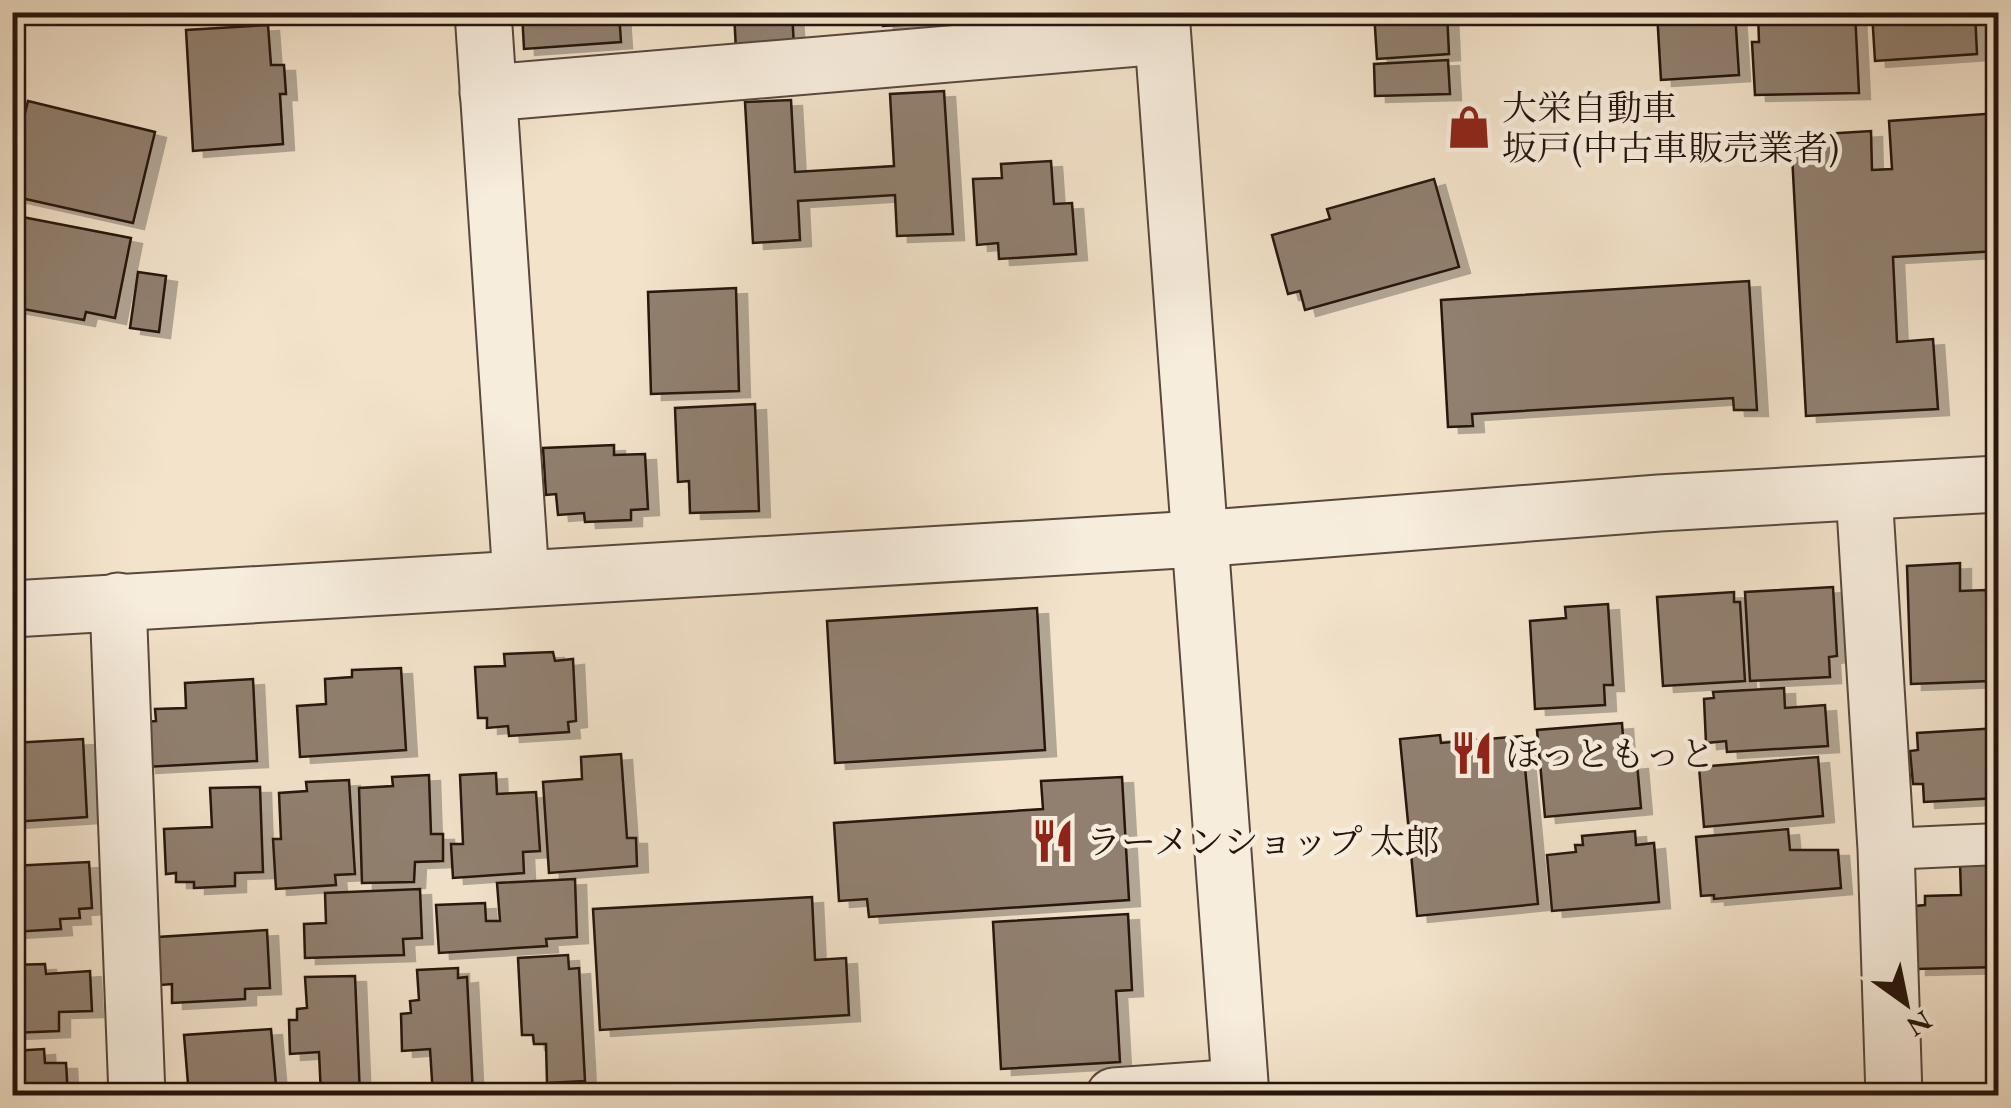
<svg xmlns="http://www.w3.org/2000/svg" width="2011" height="1108" font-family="'EB Garamond','Noto Serif JP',serif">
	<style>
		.building { fill: #91806f; stroke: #26140c; stroke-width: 2.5; filter: url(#shadow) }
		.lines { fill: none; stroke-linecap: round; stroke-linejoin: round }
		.service-casing { stroke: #59483c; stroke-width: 44 }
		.minor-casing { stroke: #59483c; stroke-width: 59 }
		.tertiary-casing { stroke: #59483c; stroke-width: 59 }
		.service { stroke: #f7eddd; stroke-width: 40 }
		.minor { stroke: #f7eddd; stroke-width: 55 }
		.tertiary { stroke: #f7eddd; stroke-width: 55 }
		.labels { text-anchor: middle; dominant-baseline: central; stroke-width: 9; stroke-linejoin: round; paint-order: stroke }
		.poi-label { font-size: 35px; fill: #26140c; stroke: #f7eddd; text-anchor: start }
	</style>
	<defs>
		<filter id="shadow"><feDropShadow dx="11" dy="6" stdDeviation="0" flood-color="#0004"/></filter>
	</defs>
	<rect width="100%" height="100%" fill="#f3e3cb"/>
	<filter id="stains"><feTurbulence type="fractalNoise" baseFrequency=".002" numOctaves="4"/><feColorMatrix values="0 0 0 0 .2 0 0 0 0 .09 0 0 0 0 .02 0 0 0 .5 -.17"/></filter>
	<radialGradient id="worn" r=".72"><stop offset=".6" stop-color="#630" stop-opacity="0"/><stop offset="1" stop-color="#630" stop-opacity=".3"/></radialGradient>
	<!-- building -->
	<g class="building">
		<polygon points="522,12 619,12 621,42 524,49"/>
		<polygon points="646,12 708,12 708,14 647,19"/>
		<polygon points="734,12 792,12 794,46 736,50"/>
		<polygon points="882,12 951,12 951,22 883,26"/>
		<polygon points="961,12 1014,12 1015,33 963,38"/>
		<polygon points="1374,12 1447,12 1449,54 1377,59"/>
		<polygon points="1657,12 1735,12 1739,75 1661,80"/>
		<polygon points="1758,12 1855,12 1859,93 1755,95 1752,42 1759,42"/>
		<polygon points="1872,12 1975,12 1977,54 1875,61"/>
		<polygon points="1987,12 1998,12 1998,78 1992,79"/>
		<polygon points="268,25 271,65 284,65 286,94 280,94 283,144 193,151 186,30"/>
		<polygon points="1448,60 1450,94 1375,96 1374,64"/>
		<polygon points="944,91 953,234 897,236 895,195 798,201 800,240 753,243 745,102 791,100 795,172 894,166 890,94"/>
		<polygon points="28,101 155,132 133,223 12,196 12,165"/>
		<polygon points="1998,113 1998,251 1893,257 1897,342 1933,339 1938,409 1806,416 1791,136 1871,131 1872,170 1892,169 1889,121"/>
		<polygon points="1051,161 1054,204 1072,203 1076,254 999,259 998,243 977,245 973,179 1002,178 1001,164"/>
		<polygon points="1434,179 1459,267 1305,310 1300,291 1288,294 1272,235 1330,219 1327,209"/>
		<polygon points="12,215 131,238 115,318 86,312 84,320 12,307"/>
		<polygon points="138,272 166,276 159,332 130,328"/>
		<polygon points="1749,281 1757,410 1734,410 1733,398 1472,414 1473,426 1448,427 1441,300"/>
		<polygon points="736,288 739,391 651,394 648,292"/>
		<polygon points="755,404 759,511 690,513 689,481 678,482 675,408"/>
		<polygon points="614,445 614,455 645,454 648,509 631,510 631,520 585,522 584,513 558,515 556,494 546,495 543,448"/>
		<polygon points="1960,563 1960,591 1986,590 1990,681 1911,684 1907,566"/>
		<polygon points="1833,587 1837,656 1829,657 1830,677 1750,681 1745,592"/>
		<polygon points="1734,592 1734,602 1740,602 1745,681 1663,686 1657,597"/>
		<polygon points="1992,598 1998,598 1998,678 1995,678"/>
		<polygon points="1608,604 1613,685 1604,685 1605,705 1535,709 1530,621 1566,618 1565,607"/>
		<polygon points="1037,608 1045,750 835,763 827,621"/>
		<polygon points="553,652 555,661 573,659 576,721 568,722 569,732 509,736 508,726 487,728 487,718 478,718 475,667 505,666 504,654"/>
		<polygon points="401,668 406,750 300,757 297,706 326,704 325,679 352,677 352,670"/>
		<polygon points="253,679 257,761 145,767 142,722 156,721 155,709 186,708 185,683"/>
		<polygon points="1784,688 1785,708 1825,705 1828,746 1727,752 1726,741 1706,743 1704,699 1714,698 1713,692"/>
		<polygon points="1622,723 1625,764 1637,763 1641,808 1545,817 1537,730"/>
		<polygon points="1998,728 1998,798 1924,802 1923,784 1913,784 1910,751 1918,750 1917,733"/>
		<polygon points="1440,735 1441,743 1522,736 1538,904 1417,916 1400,739"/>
		<polygon points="83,739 87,817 12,822 12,743"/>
		<polygon points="621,754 627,838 636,838 637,866 549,873 543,782 582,779 581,757"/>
		<polygon points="1818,757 1823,816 1704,827 1699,767"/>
		<polygon points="496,773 497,794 536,792 540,851 523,852 524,873 453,878 451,844 463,844 460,775"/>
		<polygon points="429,775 431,834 443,834 443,861 415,862 414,882 362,883 359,788 393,786 392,777"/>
		<polygon points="1122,777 1129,900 869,917 867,899 839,901 834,823 1043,809 1041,781"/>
		<polygon points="349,780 355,874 335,875 336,885 276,889 273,839 281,839 279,793 307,791 306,782"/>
		<polygon points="260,787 263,872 235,873 235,886 194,888 194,882 176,882 176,873 166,874 164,829 212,827 210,788"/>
		<polygon points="1788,829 1790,850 1838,850 1841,888 1714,899 1714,895 1701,896 1696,837"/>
		<polygon points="1635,831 1636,845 1654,843 1659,902 1552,911 1547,855 1576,852 1575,845 1583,845 1582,836"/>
		<polygon points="89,862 92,908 79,909 80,918 60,919 61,929 12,932 12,866"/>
		<polygon points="1998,862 1998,967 1915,969 1915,906 1925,905 1925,896 1961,895 1960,863"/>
		<polygon points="575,879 577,937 546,939 547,946 439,953 436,905 485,903 486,921 500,921 497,883"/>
		<polygon points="420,889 422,938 403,939 404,955 305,958 304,924 326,923 325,893"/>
		<polygon points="812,897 815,960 846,958 849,1015 600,1030 593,909"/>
		<polygon points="1128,914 1132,990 1116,991 1120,1062 1001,1069 993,922"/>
		<polygon points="267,930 270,988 245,989 245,999 172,1003 172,984 161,985 158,937"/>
		<polygon points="568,955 569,969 579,968 585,1081 547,1083 546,1044 534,1044 533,1035 522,1035 518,958"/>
		<polygon points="45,964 46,974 90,971 92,1011 59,1012 59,1031 12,1033 12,965"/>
		<polygon points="458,968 458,978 467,977 473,1095 433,1096 430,1049 402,1051 401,1014 411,1013 410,1001 419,1000 417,970"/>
		<polygon points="355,976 360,1096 321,1096 319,1052 290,1054 289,1020 297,1020 297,1009 307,1008 305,977"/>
		<polygon points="271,1029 277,1096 189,1096 184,1035"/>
		<polygon points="44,1049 45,1063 66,1063 68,1096 12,1096 12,1051"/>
	</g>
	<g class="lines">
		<!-- service casing -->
		<g class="service-casing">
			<polyline id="service" points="1886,849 1998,844"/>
		</g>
		<!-- minor casing -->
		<g class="minor-casing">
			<g id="minor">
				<polyline points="483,12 521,578"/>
				<polyline points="488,93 1161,36"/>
				<polyline points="1864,492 1886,849 1894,1096"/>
				<polyline points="118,601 137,1096"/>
				<polyline points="1114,1096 1240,1087"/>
			</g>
		</g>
		<!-- tertiary casing -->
		<g class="tertiary-casing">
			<g id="tertiary">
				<polyline points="1161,12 1241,1096"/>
				<polyline points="12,609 1197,539 1659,503 1998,484"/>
			</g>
		</g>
		<!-- service -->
		<use href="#service" class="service"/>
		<!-- minor -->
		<use href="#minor" class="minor"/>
		<!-- tertiary -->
		<use href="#tertiary" class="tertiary"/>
	</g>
	<!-- icons -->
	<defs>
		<g id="shop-bare" transform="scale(3.45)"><path d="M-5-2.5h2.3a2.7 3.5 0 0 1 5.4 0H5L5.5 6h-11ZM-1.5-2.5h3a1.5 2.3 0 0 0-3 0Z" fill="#8f2418" stroke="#f7eddd" stroke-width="2.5" paint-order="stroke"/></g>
		<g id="restaurant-bare" transform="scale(3.45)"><path d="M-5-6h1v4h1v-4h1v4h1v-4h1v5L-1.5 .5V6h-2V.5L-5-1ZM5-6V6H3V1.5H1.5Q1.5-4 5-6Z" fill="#8f2418" stroke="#f7eddd" stroke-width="2.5" paint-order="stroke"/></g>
	</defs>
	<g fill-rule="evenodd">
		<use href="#shop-bare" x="1469" y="127"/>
		<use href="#restaurant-bare" x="1472" y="753"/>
		<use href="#restaurant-bare" x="1053" y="841"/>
	</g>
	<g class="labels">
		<!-- poi labels -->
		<g class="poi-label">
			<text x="1502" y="107">大栄自動車<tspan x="1502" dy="40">坂戸(中古車販売業者)</tspan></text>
			<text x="1505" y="753">ほっともっと</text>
			<text x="1086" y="841">ラーメンショップ 太郎</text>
		</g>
	</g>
	<!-- margin -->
	<rect width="2011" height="1108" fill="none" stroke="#f3e3cb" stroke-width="50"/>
	<rect x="15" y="15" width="1981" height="1078" fill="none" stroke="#26140c" stroke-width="5"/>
	<rect x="25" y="25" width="1961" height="1058" fill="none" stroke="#26140c" stroke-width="2.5"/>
	<!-- north arrow -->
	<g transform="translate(1906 1003) rotate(147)" stroke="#f7eddd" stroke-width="8" paint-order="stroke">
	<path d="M0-8L18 38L0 25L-18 38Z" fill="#26140c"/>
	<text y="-15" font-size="28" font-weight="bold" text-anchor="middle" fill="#26140c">N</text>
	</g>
	<rect width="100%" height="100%" filter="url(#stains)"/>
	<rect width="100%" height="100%" fill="url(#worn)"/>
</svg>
